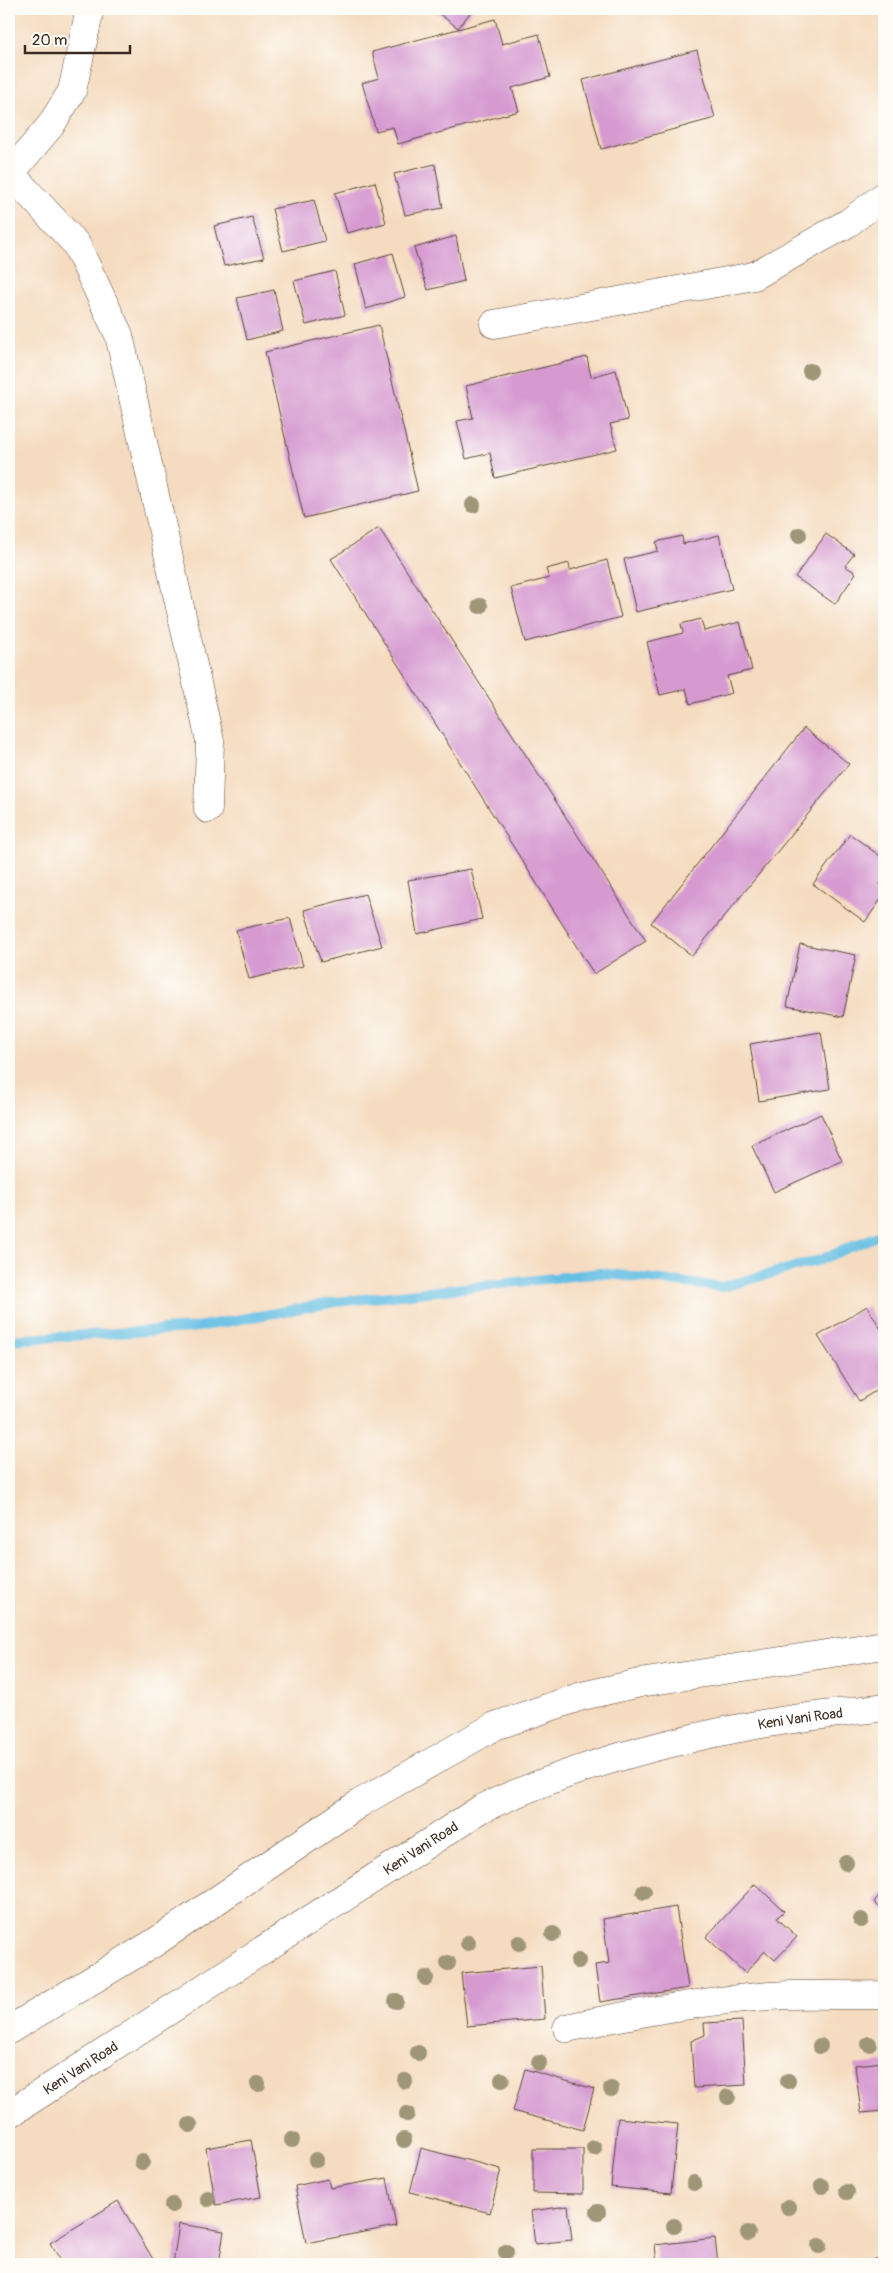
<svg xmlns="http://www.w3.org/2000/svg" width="893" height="2273" font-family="Pangolin,sans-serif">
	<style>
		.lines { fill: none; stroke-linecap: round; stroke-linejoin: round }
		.stream { stroke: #66bfe4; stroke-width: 10 }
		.building { fill: #d69ad1 }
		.minor-casing { stroke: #574536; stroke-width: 29 }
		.major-casing { stroke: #574536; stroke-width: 29 }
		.minor { stroke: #fff; stroke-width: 28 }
		.major { stroke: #fff; stroke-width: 28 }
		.tree { fill: #9f9678 }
		.labels { text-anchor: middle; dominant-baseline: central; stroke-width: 4; stroke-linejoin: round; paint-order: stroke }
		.street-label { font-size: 14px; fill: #3b2a1e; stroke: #fdfcf7 }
	</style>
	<rect width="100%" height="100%" fill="#fdfcf7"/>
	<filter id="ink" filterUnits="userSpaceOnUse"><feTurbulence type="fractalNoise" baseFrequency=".02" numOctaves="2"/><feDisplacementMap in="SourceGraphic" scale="10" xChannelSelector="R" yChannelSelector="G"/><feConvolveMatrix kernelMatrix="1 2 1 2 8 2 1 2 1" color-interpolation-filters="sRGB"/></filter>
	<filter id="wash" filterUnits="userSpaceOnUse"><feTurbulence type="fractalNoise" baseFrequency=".0096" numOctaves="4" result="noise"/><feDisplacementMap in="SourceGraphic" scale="20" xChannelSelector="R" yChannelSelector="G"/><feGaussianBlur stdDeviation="1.12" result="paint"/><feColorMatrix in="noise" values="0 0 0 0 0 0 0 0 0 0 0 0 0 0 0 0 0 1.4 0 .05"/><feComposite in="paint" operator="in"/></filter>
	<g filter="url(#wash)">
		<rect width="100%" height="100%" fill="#f5dbbf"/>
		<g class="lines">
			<!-- stream -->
			<polyline class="stream" points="9,1340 191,1328 336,1302 600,1273 722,1287 820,1260 884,1233"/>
		</g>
		<g id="blocks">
			<!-- building -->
			<g class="building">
				<polygon points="433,9 473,9 458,28"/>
				<polygon points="495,19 502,44 539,34 550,77 512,88 519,111 398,144 393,127 376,131 362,83 379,78 372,52"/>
				<polygon points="697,50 715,118 601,149 583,80"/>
				<polygon points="435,164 443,208 405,215 394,174"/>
				<polygon points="375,182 386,223 347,233 335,193"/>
				<polygon points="314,200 325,241 283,251 272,209"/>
				<polygon points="252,217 264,258 224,266 214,226"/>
				<polygon points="456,236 464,281 428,290 414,248"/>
				<polygon points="393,253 405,297 366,309 355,264"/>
				<polygon points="335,271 345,315 306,325 294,281"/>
				<polygon points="274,290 283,331 247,340 237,298"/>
				<polygon points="379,325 418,491 304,518 265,352"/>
				<polygon points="587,357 591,377 616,370 628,420 610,424 617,449 495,478 490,453 466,459 457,421 473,418 466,386"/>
				<polygon points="379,528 646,941 594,974 331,559"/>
				<polygon points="826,534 854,554 845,566 856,573 835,604 795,577"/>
				<polygon points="719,535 732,589 636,612 624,559 658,551 656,542 682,536 683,544"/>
				<polygon points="607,560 621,617 525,642 511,588 549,578 546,569 569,563 570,570"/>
				<polygon points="701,619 704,631 740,622 752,670 727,676 732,693 690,704 686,689 660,695 647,642 683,633 681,624"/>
				<polygon points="804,728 849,764 692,956 651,923"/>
				<polygon points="850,834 884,859 884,878 880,884 884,887 884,895 865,922 813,884"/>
				<polygon points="471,869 482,919 417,934 408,880"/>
				<polygon points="365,894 382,946 321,962 304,910"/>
				<polygon points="290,918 303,966 249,979 236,930"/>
				<polygon points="800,944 856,955 843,1017 787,1006"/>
				<polygon points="821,1032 830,1089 759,1101 750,1044"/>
				<polygon points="821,1114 842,1161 774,1192 752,1146"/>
				<polygon points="867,1306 884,1334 884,1386 859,1401 818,1336"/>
				<polygon points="755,1884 784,1911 777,1918 797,1937 775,1960 765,1951 745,1973 706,1937"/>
				<polygon points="884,1890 884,1912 874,1902"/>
				<polygon points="676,1907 688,1988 600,2002 595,1965 609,1963 603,1919"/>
				<polygon points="541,1966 545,2019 467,2026 461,1973"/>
				<polygon points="742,2021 746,2085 694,2088 691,2041 705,2035 704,2023"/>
				<polygon points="884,2062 884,2111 861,2113 855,2065"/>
				<polygon points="525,2069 594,2089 583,2130 513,2111"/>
				<polygon points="618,2118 678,2124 671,2193 611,2187"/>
				<polygon points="251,2140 261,2197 216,2205 206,2148"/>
				<polygon points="421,2148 501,2169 490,2213 410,2192"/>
				<polygon points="533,2149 583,2149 583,2194 533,2193"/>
				<polygon points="387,2178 396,2226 306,2243 295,2186 328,2179 330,2188"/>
				<polygon points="118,2201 156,2264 63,2264 50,2243"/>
				<polygon points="568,2206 572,2240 535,2244 531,2211"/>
				<polygon points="179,2224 224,2231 219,2264 173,2264"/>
				<polygon points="715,2238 718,2264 657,2264 655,2245"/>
				<polygon points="879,2258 880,2264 859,2264"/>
			</g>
		</g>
	</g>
	<g filter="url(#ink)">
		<use href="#blocks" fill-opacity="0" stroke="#574536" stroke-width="1"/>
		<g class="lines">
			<!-- minor casing -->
			<g class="minor-casing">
				<g id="minor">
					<polyline points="10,173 76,244 119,335 210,741 208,809"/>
					<polyline points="9,175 51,125 72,91 90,9"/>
					<polyline points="494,324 754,276 848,223 884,196"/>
					<path d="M567,2028C634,2013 702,2001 770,1996C808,1993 846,1996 884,1995"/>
				</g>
			</g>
			<!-- major casing -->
			<g class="major-casing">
				<g id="major">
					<polyline points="9,2030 154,1943 360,1803 495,1726 582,1696 640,1683 884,1645"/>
					<path id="s1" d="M9,2114L481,1809C568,1768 662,1742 756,1725C799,1717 842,1713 884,1707"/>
				</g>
			</g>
			<!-- minor -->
			<use href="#minor" class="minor"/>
			<!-- major -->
			<use href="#major" class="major"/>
		</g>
		<!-- trees -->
		<g class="tree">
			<circle cx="810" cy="371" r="8"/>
			<circle cx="473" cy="505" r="8"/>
			<circle cx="799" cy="535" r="8"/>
			<circle cx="480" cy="606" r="8"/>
			<circle cx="846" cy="1863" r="8"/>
			<circle cx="644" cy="1892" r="8"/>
			<circle cx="861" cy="1920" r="8"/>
			<circle cx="553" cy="1934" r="8"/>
			<circle cx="468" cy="1943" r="8"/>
			<circle cx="519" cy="1943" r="8"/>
			<circle cx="578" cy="1961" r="8"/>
			<circle cx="448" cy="1963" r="8"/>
			<circle cx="426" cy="1978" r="8"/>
			<circle cx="396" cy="2001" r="8"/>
			<circle cx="869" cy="2044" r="8"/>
			<circle cx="820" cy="2046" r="8"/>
			<circle cx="418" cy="2053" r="8"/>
			<circle cx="539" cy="2063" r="8"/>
			<circle cx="502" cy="2080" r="8"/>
			<circle cx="405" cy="2081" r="8"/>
			<circle cx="788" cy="2081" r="8"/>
			<circle cx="258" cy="2084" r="8"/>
			<circle cx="611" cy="2089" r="8"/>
			<circle cx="728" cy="2097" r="8"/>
			<circle cx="407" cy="2114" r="8"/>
			<circle cx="190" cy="2125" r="8"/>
			<circle cx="292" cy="2140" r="8"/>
			<circle cx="404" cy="2140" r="8"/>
			<circle cx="594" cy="2148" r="8"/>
			<circle cx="316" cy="2160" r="8"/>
			<circle cx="142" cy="2162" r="8"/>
			<circle cx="694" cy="2183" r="8"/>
			<circle cx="822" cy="2186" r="8"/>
			<circle cx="847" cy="2192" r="8"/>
			<circle cx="208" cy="2199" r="8"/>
			<circle cx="172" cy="2205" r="8"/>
			<circle cx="788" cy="2207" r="8"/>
			<circle cx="598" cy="2212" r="8"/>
			<circle cx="674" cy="2226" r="8"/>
			<circle cx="748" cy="2233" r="8"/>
			<circle cx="819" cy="2246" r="8"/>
			<circle cx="506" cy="2252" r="8"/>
		</g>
	</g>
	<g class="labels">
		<!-- street labels -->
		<g class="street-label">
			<text stroke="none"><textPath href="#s1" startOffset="895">Keni Vani Road</textPath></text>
			<text stroke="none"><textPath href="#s1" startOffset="490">Keni Vani Road</textPath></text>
			<text stroke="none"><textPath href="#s1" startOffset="85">Keni Vani Road</textPath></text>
		</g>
	</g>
	<!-- margin -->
	<rect width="893" height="2273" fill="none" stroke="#fdfcf7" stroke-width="30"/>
	<!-- scale -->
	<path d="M25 45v8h105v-8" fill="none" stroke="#3b2a1e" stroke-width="2.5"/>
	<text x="32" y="45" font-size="15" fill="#3b2a1e" stroke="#fdfcf7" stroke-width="4" paint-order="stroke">20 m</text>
</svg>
